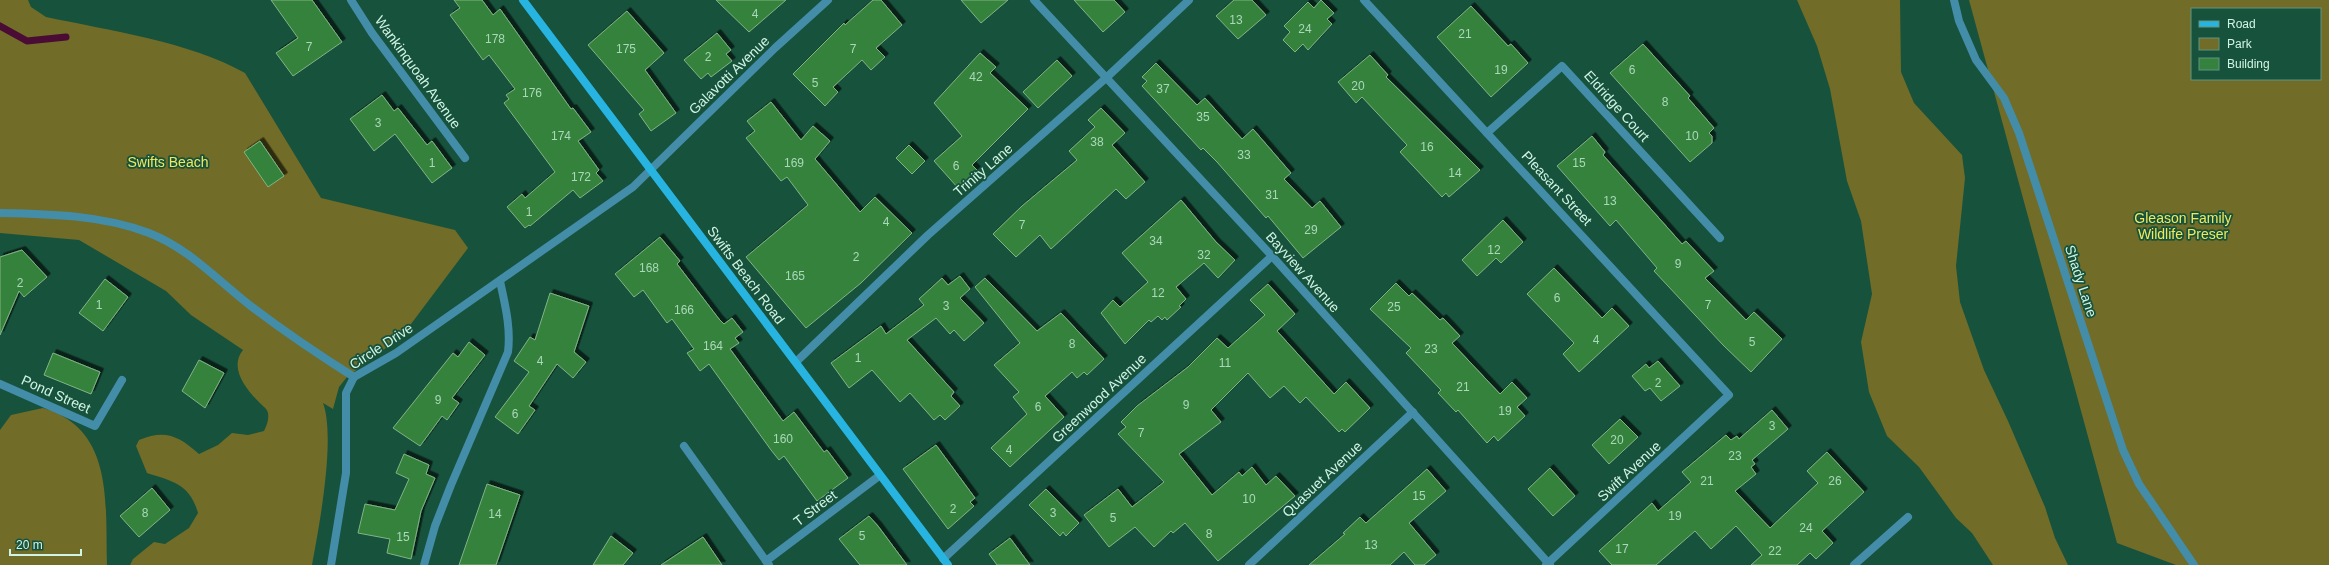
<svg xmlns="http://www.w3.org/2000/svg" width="2329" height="565" font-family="Helvetica,sans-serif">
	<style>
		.green { fill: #716c27; fill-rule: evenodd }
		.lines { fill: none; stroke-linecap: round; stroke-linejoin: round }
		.stream { stroke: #4a0c35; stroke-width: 7 }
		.building { fill: #34823d; stroke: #82b484; filter: url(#shadow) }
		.street { stroke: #438da9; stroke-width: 8 }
		.secondary { stroke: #28b4e1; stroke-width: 8 }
		.labels { text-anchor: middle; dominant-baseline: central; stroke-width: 3.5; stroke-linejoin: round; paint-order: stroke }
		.number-label { font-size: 12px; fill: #aad8ba }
		.street-label { font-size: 14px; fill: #d1f5e4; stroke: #17523d }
		.park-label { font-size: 14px; fill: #f2e95d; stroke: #17523d }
	</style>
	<defs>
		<filter id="shadow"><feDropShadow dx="3.5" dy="-3.5" stdDeviation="0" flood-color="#0009"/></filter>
	</defs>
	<rect width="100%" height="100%" fill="#17523d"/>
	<!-- green -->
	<g class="green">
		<path d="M0,0H28L31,7L46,17C107,30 191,42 245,73L321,198L455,230L468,248L402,336L347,377L339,387L333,409L323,403C336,438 319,527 312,565H130L133,559L154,542L165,544L189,528L198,513C190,484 172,481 147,473L136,446L139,440C165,429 179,436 199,454L218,445L232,433L248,435L264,431C267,425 269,420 268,413C267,408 261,405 258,401C245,388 229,367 243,350L191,315L166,291L79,240L0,233Z"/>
		<polygon points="1797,0 1900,0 1901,72 1914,103 1962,155 1965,178 1956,266 1960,302 1984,370 2008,421 2045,507 2055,538 2068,565 1993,565 1972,533 1956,518 1919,467 1887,436 1869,392 1861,342 1872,294 1861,221 1847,181 1830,89 1817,46"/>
		<path d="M1969,0H2329V565H2176L2117,543ZM2192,9H2320V79H2192Z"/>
		<path d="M43,408C115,429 105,505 107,565H0V430L11,415Z"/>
	</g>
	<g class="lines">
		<!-- stream -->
		<polyline class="stream" points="0,26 27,41 66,37"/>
	</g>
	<!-- building -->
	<g class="building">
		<polygon points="271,0 312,0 342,42 293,76 276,53 298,38"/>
		<polygon points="454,0 482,0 493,15 500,9 571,109 573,108 591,132 578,141 599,170 596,173 603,181 580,198 573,190 530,226 529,225 525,228 507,207 522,194 525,198 555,172 504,103 509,99 506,95 515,89 489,55 483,60 450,15 460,8"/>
		<polygon points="716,0 786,0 749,32"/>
		<polygon points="873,0 881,0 902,25 876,48 885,57 871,70 862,60 833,87 838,92 825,106 793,74 844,23 845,25"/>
		<polygon points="961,0 1008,0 981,23"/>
		<polygon points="1074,0 1114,0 1125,12 1103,32"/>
		<polygon points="1234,0 1252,0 1266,15 1238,39 1216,16"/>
		<polygon points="1321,0 1334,13 1327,19 1332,24 1308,50 1303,44 1295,52 1283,40 1290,32 1284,26 1308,2 1314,8"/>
		<polygon points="1471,6 1508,46 1511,44 1528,63 1491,97 1437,37"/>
		<polygon points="627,11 664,53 645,70 676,113 651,131 639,114 644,110 588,45"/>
		<polygon points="717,33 731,50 726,54 732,61 711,77 708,73 701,79 684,60"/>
		<polygon points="1643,44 1690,96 1688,98 1714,128 1709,133 1712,136 1712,143 1690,162 1610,73"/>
		<polygon points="980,53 996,67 990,73 1028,109 972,165 977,170 958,188 934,161 962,136 934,103"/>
		<polygon points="1370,55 1388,75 1386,77 1480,170 1449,197 1446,193 1442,197 1400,152 1407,145 1362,97 1356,103 1338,82"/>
		<polygon points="1057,60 1072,76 1038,108 1023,92"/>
		<polygon points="1156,63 1197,105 1205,98 1242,139 1253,129 1291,173 1284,179 1312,208 1320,201 1341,227 1303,258 1268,216 1266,218 1217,162 1203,148 1201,150 1142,86 1147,81 1142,77"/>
		<polygon points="382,95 394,111 398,108 427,145 432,141 452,168 432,183 395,134 374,151 350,119"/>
		<polygon points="771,102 801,140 813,126 830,141 815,159 860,212 875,197 912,233 861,283 806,328 746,257 808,205 787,177 781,181 746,138 755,131 747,121"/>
		<polygon points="1101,108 1125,133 1112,145 1145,182 1126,199 1116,189 1051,249 1040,235 1016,257 993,234 1022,206 1077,160 1069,151 1095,127 1088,120"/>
		<polygon points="1592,136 1605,152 1603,155 1682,244 1686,241 1714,271 1705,278 1746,320 1754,312 1782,339 1751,372 1723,345 1654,271 1657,268 1616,220 1610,226 1557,166"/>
		<polygon points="260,141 284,176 268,187 244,152"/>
		<polygon points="909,145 925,161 912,174 896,158"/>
		<polygon points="1181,200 1216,242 1235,260 1218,278 1204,263 1176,287 1186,299 1179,306 1181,307 1167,320 1165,317 1162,320 1158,316 1151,322 1149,320 1125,344 1101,313 1113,300 1120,307 1148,282 1122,253"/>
		<polygon points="1503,220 1523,242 1501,263 1496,258 1477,276 1462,260"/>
		<polygon points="660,237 680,261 677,264 719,319 724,324 732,318 743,332 735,338 739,343 730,349 783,421 794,412 824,452 827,450 848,478 817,501 784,456 779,460 771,450 709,364 700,371 687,353 694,349 672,319 667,323 643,290 634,297 615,274"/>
		<polygon points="22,250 47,277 24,297 19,291 0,335 0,257"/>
		<polygon points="1554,268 1602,318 1612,308 1629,326 1579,372 1563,354 1574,343 1527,294"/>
		<polygon points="960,276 970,289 960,298 984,323 964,341 954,330 950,334 936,318 907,340 954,392 951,396 960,406 945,420 940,415 934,420 910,393 900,402 872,370 849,388 831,363 881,326 886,334 924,305 919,299 942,278 948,285"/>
		<polygon points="985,278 1037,331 1061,313 1104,359 1087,375 1084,372 1077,378 1072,372 1045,396 1064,417 1010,467 991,448 1027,414 1013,397 1019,392 994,365 1020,343 975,287"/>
		<polygon points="105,279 128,297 103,331 79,313"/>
		<polygon points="1396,283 1409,296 1412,293 1440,320 1443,318 1460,336 1452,343 1500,394 1512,382 1527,398 1517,407 1525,416 1498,441 1494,436 1487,443 1458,410 1456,412 1438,393 1441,390 1406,353 1411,348 1370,309"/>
		<polygon points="1268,284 1295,314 1277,331 1334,394 1346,382 1370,408 1345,432 1342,429 1339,432 1306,397 1300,403 1284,386 1270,398 1248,373 1211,410 1221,422 1179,454 1212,495 1239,472 1242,476 1252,467 1266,485 1276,476 1295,496 1218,561 1185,523 1173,533 1171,531 1154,547 1135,527 1109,547 1084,515 1118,489 1132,507 1164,482 1118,434 1126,427 1121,422 1137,406 1188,367 1217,338 1228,348 1265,315 1250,300"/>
		<polygon points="550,293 589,306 574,352 586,362 573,378 557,364 529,406 535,410 518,434 495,417 529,372 514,361 530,337 535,340"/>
		<polygon points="469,342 485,355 452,398 459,403 447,420 442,416 420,446 393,428 453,353 458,357"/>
		<polygon points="53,353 100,372 91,394 44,375"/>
		<polygon points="199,360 224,373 205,408 182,391"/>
		<polygon points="1658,361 1680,386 1661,401 1650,388 1645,391 1632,376 1646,364 1649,368"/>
		<polygon points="1772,410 1788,429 1752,460 1755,464 1751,467 1756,474 1735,491 1770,528 1818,483 1807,471 1827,452 1864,492 1822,531 1833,543 1816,559 1810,553 1797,565 1751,565 1762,555 1736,526 1711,549 1695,531 1656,565 1612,565 1599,551 1652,503 1658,511 1691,482 1682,472 1726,435 1731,440 1737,436 1739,439"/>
		<polygon points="1620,419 1638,437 1609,464 1592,445"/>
		<polygon points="936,445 975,498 970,502 974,506 948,529 903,469"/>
		<polygon points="404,454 429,465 426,474 435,478 421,511 411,559 387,553 390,539 358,533 365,504 395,510 409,479 396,473"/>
		<polygon points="1550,468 1575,496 1553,516 1528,489"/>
		<polygon points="1427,469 1446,491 1409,523 1436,555 1424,565 1415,565 1404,552 1390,565 1309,565 1345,534 1343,533 1360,517 1366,523"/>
		<polygon points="487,484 520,495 496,565 459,565"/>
		<polygon points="152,488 170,510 139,537 120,516"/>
		<polygon points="1046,489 1079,523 1066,536 1063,532 1060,536 1029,505"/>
		<polygon points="869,516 878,526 907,565 860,565 839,539"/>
		<polygon points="611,536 633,553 623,565 593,565"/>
		<polygon points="703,537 722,565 661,565"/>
		<polygon points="1010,538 1030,565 997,565 989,554"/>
	</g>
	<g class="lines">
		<!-- street -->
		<g class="street">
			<polyline points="351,0 372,33 465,158"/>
			<polyline points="1034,0 1272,256 1550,565"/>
			<polyline points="1364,0 1729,395 1546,565"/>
			<polyline points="1954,0 1959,21 1976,60 2004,98 2019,133 2123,450 2139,484 2194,565"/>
			<polyline points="1487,133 1562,66 1720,238"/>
			<path d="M0,213C50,214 102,215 149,233C190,249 218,281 252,307C285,332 319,355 354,377"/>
			<polyline points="796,362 928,235 1106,78 1189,0"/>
			<polyline points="0,384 95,426 122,380"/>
			<polyline points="684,446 766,561"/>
			<polyline points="943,559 1272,256"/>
			<polyline points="331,565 346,473 346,393 354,377 396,353 633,187 775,48 828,0"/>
			<path d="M424,565L435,526L451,485L508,352C511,327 505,305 500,281"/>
			<polyline points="769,565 766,561 879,476"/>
			<polyline points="1249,565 1413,412"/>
			<polyline points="1854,565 1908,517"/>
		</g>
		<!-- secondary -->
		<polyline class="secondary" points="523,0 948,565"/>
	</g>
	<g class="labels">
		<!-- number labels -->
		<g class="number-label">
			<text x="755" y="14">4</text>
			<text x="1236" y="20">13</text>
			<text x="1305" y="29">24</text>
			<text x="1465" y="34">21</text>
			<text x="495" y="39">178</text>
			<text x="309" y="47">7</text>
			<text x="626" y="49">175</text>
			<text x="853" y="49">7</text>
			<text x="708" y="57">2</text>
			<text x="1501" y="70">19</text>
			<text x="1632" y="70">6</text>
			<text x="976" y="77">42</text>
			<text x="815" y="83">5</text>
			<text x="1358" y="86">20</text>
			<text x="1163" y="89">37</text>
			<text x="532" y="93">176</text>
			<text x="1665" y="102">8</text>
			<text x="1203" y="117">35</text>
			<text x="378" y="123">3</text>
			<text x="561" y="136">174</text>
			<text x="1692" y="136">10</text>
			<text x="1097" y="142">38</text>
			<text x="1427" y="147">16</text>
			<text x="1244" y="155">33</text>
			<text x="432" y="163">1</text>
			<text x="794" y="163">169</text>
			<text x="1579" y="163">15</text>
			<text x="956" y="166">6</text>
			<text x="1455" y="173">14</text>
			<text x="581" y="177">172</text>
			<text x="1272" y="195">31</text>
			<text x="1610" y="201">13</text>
			<text x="529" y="212">1</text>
			<text x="886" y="222">4</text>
			<text x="1022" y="225">7</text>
			<text x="1311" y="230">29</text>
			<text x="1156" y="241">34</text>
			<text x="1494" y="250">12</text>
			<text x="1204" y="255">32</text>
			<text x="856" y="257">2</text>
			<text x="1678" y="264">9</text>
			<text x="649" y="268">168</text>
			<text x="795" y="276">165</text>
			<text x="20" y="283">2</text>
			<text x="1158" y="293">12</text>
			<text x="1557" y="298">6</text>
			<text x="99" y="305">1</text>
			<text x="1708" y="305">7</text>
			<text x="946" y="306">3</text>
			<text x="1394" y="307">25</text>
			<text x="684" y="310">166</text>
			<text x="1596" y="340">4</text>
			<text x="1752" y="342">5</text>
			<text x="1072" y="344">8</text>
			<text x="713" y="346">164</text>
			<text x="1431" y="349">23</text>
			<text x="858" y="358">1</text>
			<text x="540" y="361">4</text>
			<text x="1225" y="363">11</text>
			<text x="1658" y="383">2</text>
			<text x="1463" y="387">21</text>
			<text x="438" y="400">9</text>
			<text x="1186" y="405">9</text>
			<text x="1038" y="407">6</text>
			<text x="1505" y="411">19</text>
			<text x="515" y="414">6</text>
			<text x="1772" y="426">3</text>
			<text x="1141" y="433">7</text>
			<text x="783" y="439">160</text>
			<text x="1617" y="440">20</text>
			<text x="1009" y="450">4</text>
			<text x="1735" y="456">23</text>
			<text x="1707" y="481">21</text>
			<text x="1835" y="481">26</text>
			<text x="1419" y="496">15</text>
			<text x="1249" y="499">10</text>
			<text x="953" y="509">2</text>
			<text x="145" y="513">8</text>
			<text x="1053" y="513">3</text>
			<text x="495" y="514">14</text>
			<text x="1675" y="516">19</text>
			<text x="1113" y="518">5</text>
			<text x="1806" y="528">24</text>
			<text x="1209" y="534">8</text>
			<text x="862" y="536">5</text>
			<text x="403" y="537">15</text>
			<text x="1371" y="545">13</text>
			<text x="1622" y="549">17</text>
			<text x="1775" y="551">22</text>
		</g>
		<!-- street labels -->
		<g class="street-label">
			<text transform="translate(418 72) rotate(54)">Wankinquoah Avenue</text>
			<text transform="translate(729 75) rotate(-44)">Galavotti Avenue</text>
			<text transform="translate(1617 106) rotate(48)">Eldridge Court</text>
			<text transform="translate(983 170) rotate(-41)">Trinity Lane</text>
			<text transform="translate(1557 188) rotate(47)">Pleasant Street</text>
			<text transform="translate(1303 272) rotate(48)">Bayview Avenue</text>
			<text transform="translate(746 275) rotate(53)">Swifts Beach Road</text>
			<text transform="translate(2081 281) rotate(72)">Shady Lane</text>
			<text transform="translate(381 346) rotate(-33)">Circle Drive</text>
			<text transform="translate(56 394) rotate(24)">Pond Street</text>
			<text transform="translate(1099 398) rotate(-43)">Greenwood Avenue</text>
			<text transform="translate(1629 471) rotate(-43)">Swift Avenue</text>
			<text transform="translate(1322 479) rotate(-43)">Quasuet Avenue</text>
			<text transform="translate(815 508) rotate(-37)">T Street</text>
		</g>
		<!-- park labels -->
		<g class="park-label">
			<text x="168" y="162">Swifts Beach</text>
			<text x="2183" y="218">Gleason Family<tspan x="2183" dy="16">Wildlife Preser</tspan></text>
		</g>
	</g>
	<!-- legend -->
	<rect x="2191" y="8" width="130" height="72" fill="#17523d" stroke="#619380"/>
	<rect x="2199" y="21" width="20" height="6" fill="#28b4e1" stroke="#619380"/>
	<text x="2227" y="28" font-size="12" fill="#d1f5e4">Road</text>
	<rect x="2199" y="38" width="20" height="12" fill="#716c27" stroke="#619380"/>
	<text x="2227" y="48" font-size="12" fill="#d1f5e4">Park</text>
	<rect x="2199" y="58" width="20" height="12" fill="#34823d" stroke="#619380"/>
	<text x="2227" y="68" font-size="12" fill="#d1f5e4">Building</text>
	<!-- scale -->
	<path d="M10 549v6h71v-6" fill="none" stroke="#d1f5e4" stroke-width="2"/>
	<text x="16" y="549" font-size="12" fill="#d1f5e4" stroke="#17523d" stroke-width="3" paint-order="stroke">20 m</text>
</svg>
